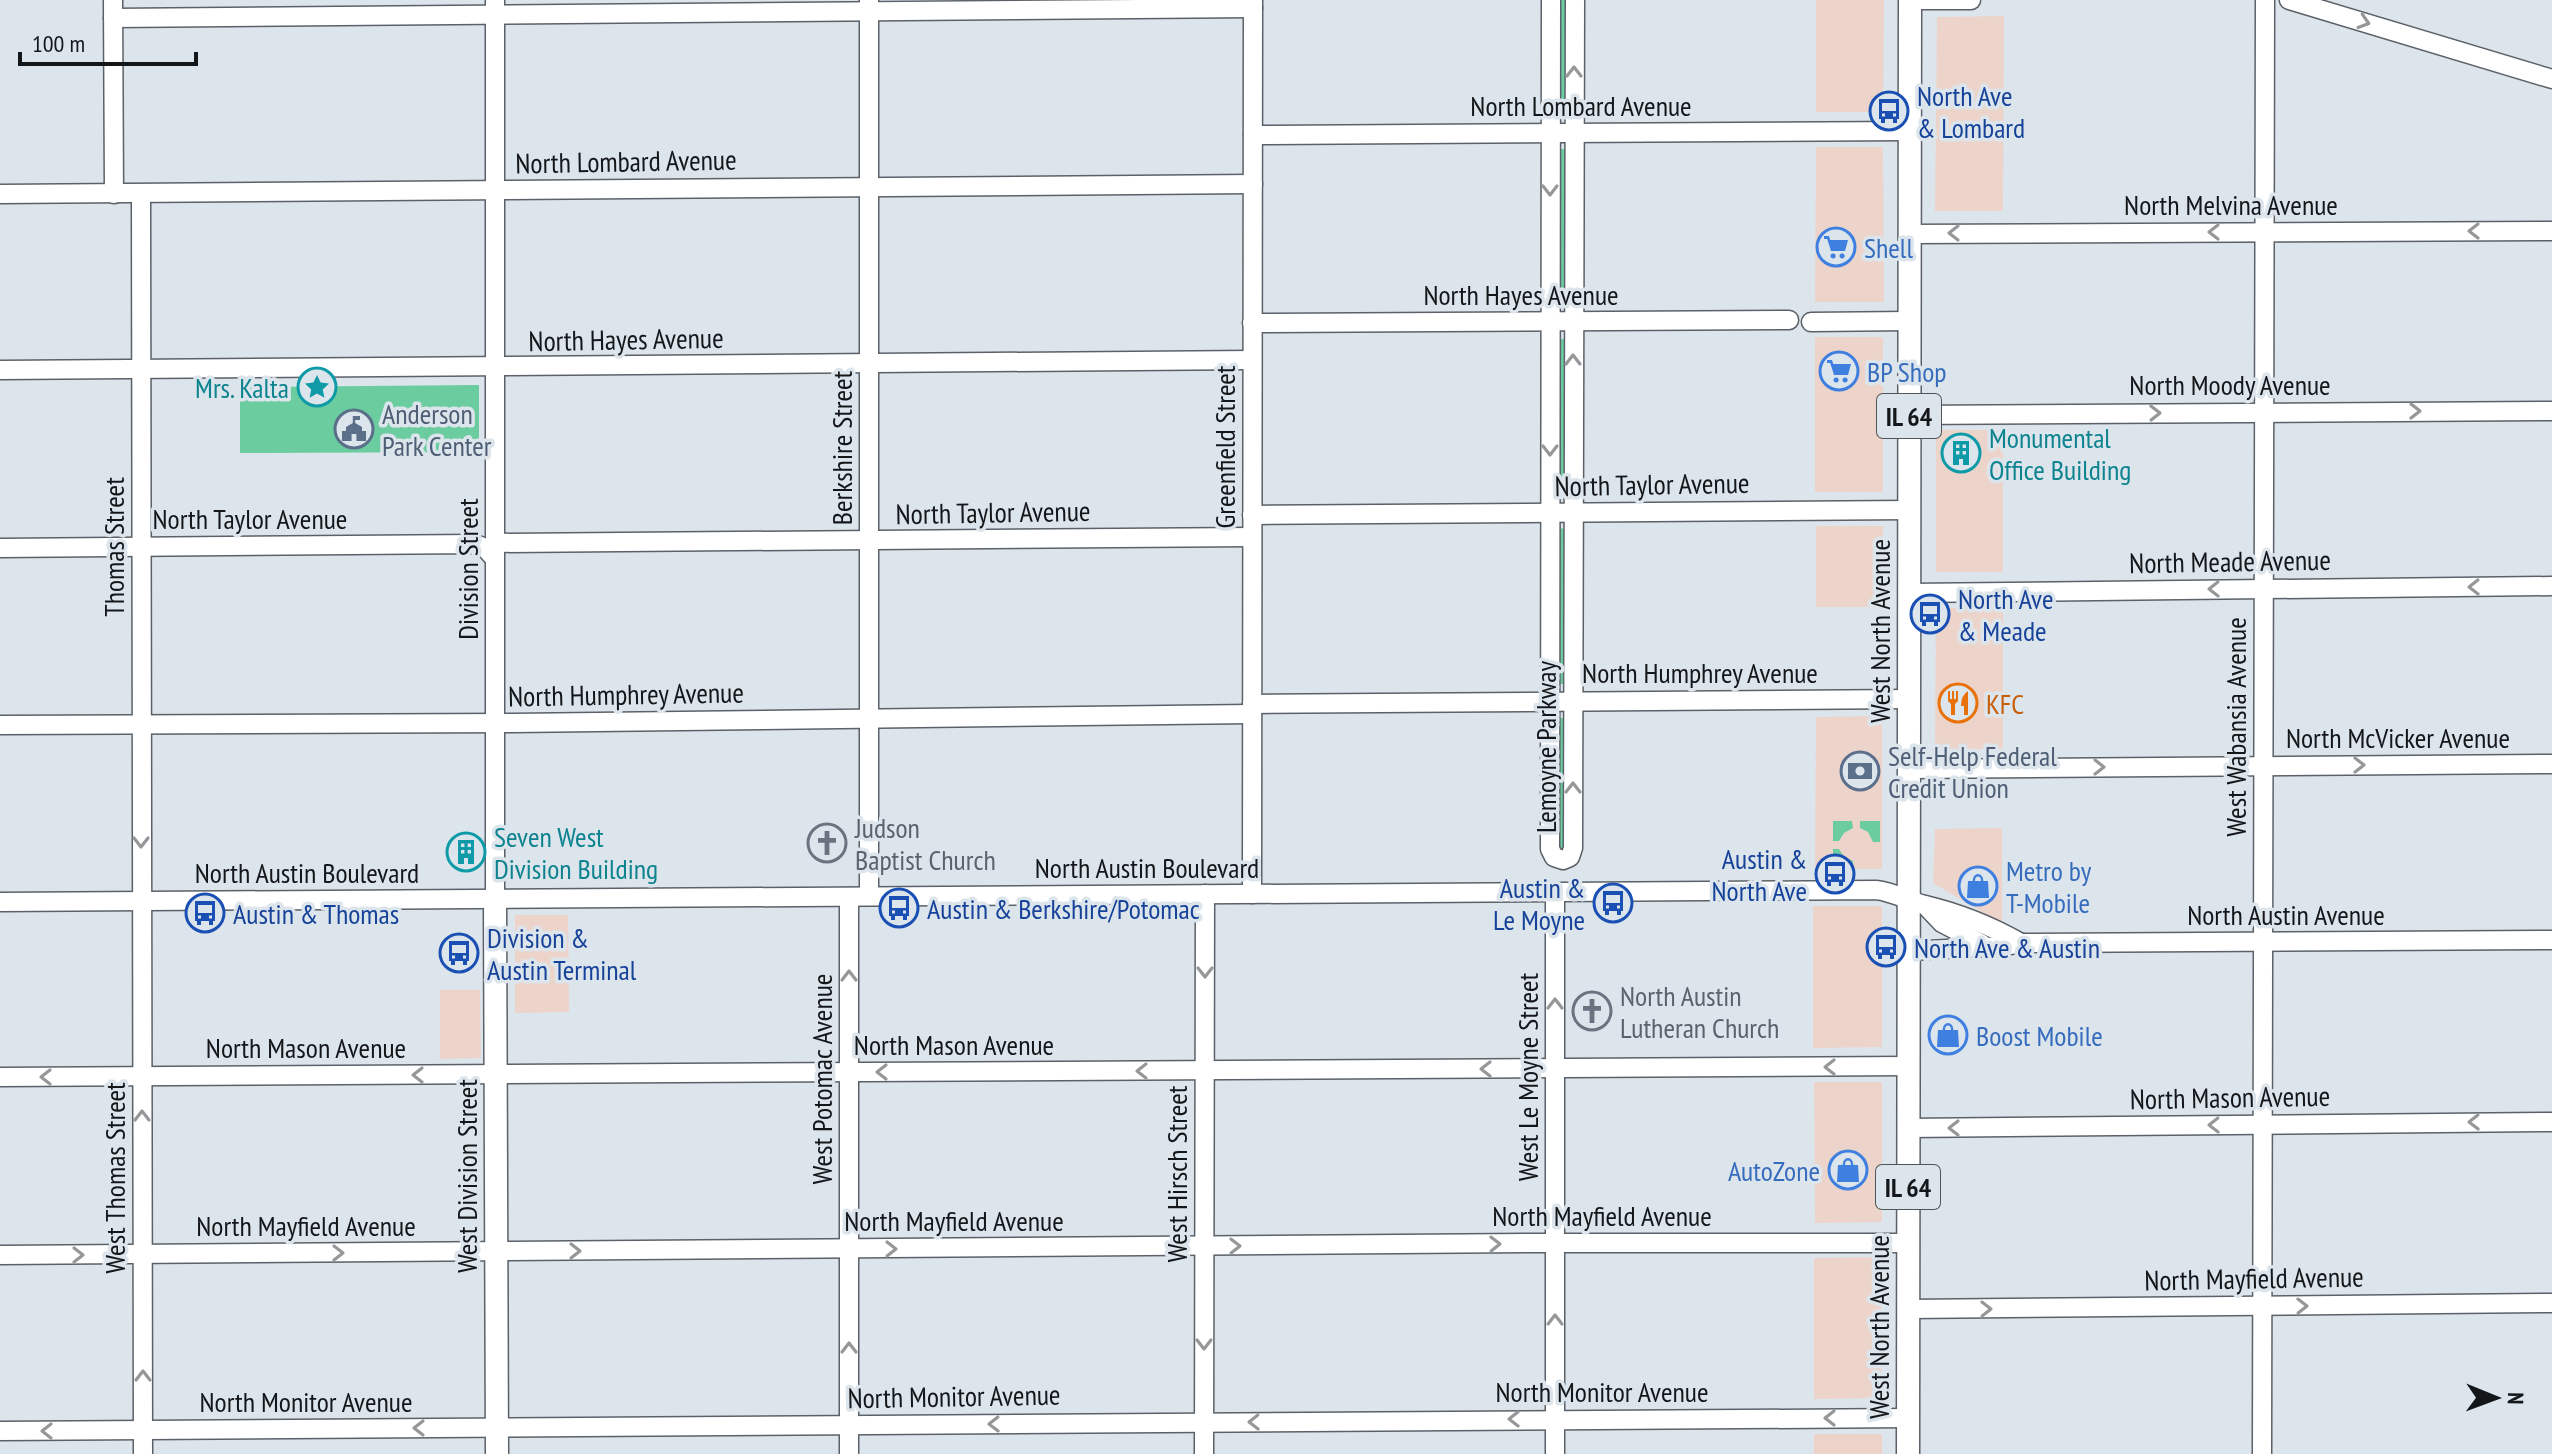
<svg xmlns="http://www.w3.org/2000/svg" width="2552" height="1454" font-family="'PT Sans Narrow',sans-serif">
	<style>
		.commercial { fill: #ecd4cb }
		.green { fill: #6acc9f }
		.lines { fill: none; stroke-linecap: round; stroke-linejoin: round }
		.minor-casing { stroke: #5b6168; stroke-width: 21 }
		.major-casing { stroke: #5b6168; stroke-width: 25 }
		.minor { stroke: #fff; stroke-width: 18 }
		.major { stroke: #fff; stroke-width: 22 }
		.oneway { stroke: #959798 }
		.labels { text-anchor: middle; dominant-baseline: central; stroke-width: 7; stroke-linejoin: round; paint-order: stroke }
		.shield { fill: #dde5ec; stroke: #505559; stroke-width: 2 }
		.shield-label { font-size: 26px; font-weight: bold; fill: #14171a }
		.transit-label { font-size: 28px; fill: #164399; stroke: #dde5ec; text-anchor: start }
		.street-label { font-size: 28px; fill: #14171a; stroke: #dde5ec }
		.shop-label { font-size: 28px; fill: #366cbe; stroke: #dde5ec; text-anchor: start }
		.culture-label { font-size: 28px; fill: #0d838f; stroke: #dde5ec; text-anchor: start }
		.service-label { font-size: 28px; fill: #4e5e75; stroke: #dde5ec; text-anchor: start }
		.food-label { font-size: 28px; fill: #c56008; stroke: #dde5ec; text-anchor: start }
		.worship-label { font-size: 28px; fill: #5b616d; stroke: #dde5ec; text-anchor: start }
	</style>
	<rect width="100%" height="100%" fill="#dde5ec"/>
	<!-- commercial -->
	<g class="commercial">
		<polygon points="1816,0 1884,0 1883,112 1816,112"/>
		<polygon points="2004,16 2003,211 1935,211 1937,17"/>
		<polygon points="1816,147 1883,147 1884,302 1815,302"/>
		<rect x="1815" y="337" width="68" height="155"/>
		<rect x="1936" y="430" width="67" height="142"/>
		<polygon points="1816,526 1883,526 1882,607 1816,607"/>
		<polygon points="2003,607 2003,749 1935,749 1936,608"/>
		<polygon points="1882,716 1882,869 1815,869 1816,717"/>
		<polygon points="2002,828 2002,924 1933,883 1935,829"/>
		<polygon points="1813,906 1882,906 1882,1047 1813,1048"/>
		<polygon points="515,915 568,915 569,1012 515,1013"/>
		<polygon points="440,990 480,990 481,1058 440,1059"/>
		<polygon points="1814,1082 1882,1082 1882,1222 1815,1223"/>
		<polygon points="1882,1257 1881,1398 1814,1399 1814,1258"/>
		<rect x="1814" y="1434" width="68" height="20"/>
	</g>
	<!-- green -->
	<g class="green">
		<rect x="1557" y="0" width="13" height="115"/>
		<polygon points="1557,149 1570,149 1570,304 1557,305"/>
		<polygon points="1557,339 1570,339 1569,494 1556,494"/>
		<polygon points="479,385 479,452 240,453 240,387"/>
		<polygon points="1557,528 1570,529 1569,684 1556,684"/>
		<polygon points="1557,718 1570,718 1565,852 1558,850"/>
		<polygon points="1833,821 1852,821 1853,828 1844,833 1839,841 1833,841"/>
		<polygon points="1860,821 1880,821 1880,842 1873,842 1868,832 1860,828"/>
		<polygon points="1833,849 1839,849 1844,857 1853,861 1853,868 1833,868"/>
	</g>
	<g class="lines">
		<!-- minor casing -->
		<g class="minor-casing">
			<g id="minor">
				<polyline points="113,0 114,194"/>
				<polyline points="495,0 495,899"/>
				<polyline points="869,0 869,896"/>
				<polyline points="1551,0 1550,849 1554,857 1563,860 1570,857 1573,848 1575,0"/>
				<polyline points="1910,0 1971,0"/>
				<polyline points="2289,0 2552,79"/>
				<polyline points="113,18 1253,8"/>
				<polyline points="1253,135 1910,131"/>
				<polyline points="0,194 1253,184"/>
				<polyline points="141,194 143,1454"/>
				<polyline points="1910,234 2552,231"/>
				<polyline points="1811,322 1909,321"/>
				<polyline points="1252,323 1789,320"/>
				<polyline points="0,370 1252,360"/>
				<polyline points="1909,415 2552,411"/>
				<polyline points="1252,515 1909,510"/>
				<polyline points="494,543 1252,537"/>
				<polyline points="0,548 476,544 485,548 494,558"/>
				<polyline points="1909,593 2552,586"/>
				<polyline points="1252,704 1909,699"/>
				<polyline points="0,725 513,723 1252,714"/>
				<polyline points="1909,769 2552,764"/>
				<polyline points="1252,894 1253,0"/>
				<path d="M0,902L1876,890C1894,892 1908,901 1925,905C1959,913 1991,926 2021,943"/>
				<polyline points="1925,905 1942,923 1982,944"/>
				<polyline points="1908,951 2006,946 2021,943 2552,940"/>
				<polyline points="0,1077 1908,1066"/>
				<polyline points="1908,1128 2552,1122"/>
				<polyline points="0,1255 1540,1243 1908,1243"/>
				<polyline points="1908,1309 2552,1303"/>
				<polyline points="0,1431 1908,1418"/>
				<polyline points="849,1454 849,897"/>
				<polyline points="1204,1454 1205,894"/>
				<polyline points="1555,1454 1555,892"/>
				<polyline points="2262,1454 2265,0"/>
			</g>
		</g>
		<!-- major casing -->
		<g class="major-casing">
			<g id="major">
				<polyline points="495,899 497,1454"/>
				<polyline points="1908,1454 1910,0"/>
			</g>
		</g>
		<!-- minor -->
		<use href="#minor" class="minor"/>
		<!-- major -->
		<use href="#major" class="major"/>
	</g>
	<!-- one-way arrows -->
	<defs><path id="oneway-chevron" d="M-2-3.5L2.5 0L-2 3.5" fill="none" stroke-width="1.6" stroke-linecap="round" stroke-linejoin="round" transform="scale(2)"/></defs>
	<g class="oneway">
		<use href="#oneway-chevron" transform="translate(2364 22) rotate(17)"/>
		<use href="#oneway-chevron" transform="translate(1574 72) rotate(-90)"/>
		<use href="#oneway-chevron" transform="translate(1550 190) rotate(90)"/>
		<use href="#oneway-chevron" transform="translate(2474 231) rotate(180)"/>
		<use href="#oneway-chevron" transform="translate(2214 232) rotate(180)"/>
		<use href="#oneway-chevron" transform="translate(1954 233) rotate(180)"/>
		<use href="#oneway-chevron" transform="translate(1573 360) rotate(-90)"/>
		<use href="#oneway-chevron" transform="translate(2415 411)"/>
		<use href="#oneway-chevron" transform="translate(2155 413) rotate(-1)"/>
		<use href="#oneway-chevron" transform="translate(1550 450) rotate(90)"/>
		<use href="#oneway-chevron" transform="translate(2474 587) rotate(179)"/>
		<use href="#oneway-chevron" transform="translate(2214 589) rotate(179)"/>
		<use href="#oneway-chevron" transform="translate(2359 765)"/>
		<use href="#oneway-chevron" transform="translate(2099 767)"/>
		<use href="#oneway-chevron" transform="translate(1573 788) rotate(-90)"/>
		<use href="#oneway-chevron" transform="translate(141 842) rotate(90)"/>
		<use href="#oneway-chevron" transform="translate(1205 972) rotate(90)"/>
		<use href="#oneway-chevron" transform="translate(849 976) rotate(-90)"/>
		<use href="#oneway-chevron" transform="translate(1555 1004) rotate(-90)"/>
		<use href="#oneway-chevron" transform="translate(1830 1067) rotate(180)"/>
		<use href="#oneway-chevron" transform="translate(1486 1069) rotate(180)"/>
		<use href="#oneway-chevron" transform="translate(1142 1071) rotate(180)"/>
		<use href="#oneway-chevron" transform="translate(882 1072) rotate(180)"/>
		<use href="#oneway-chevron" transform="translate(418 1075) rotate(180)"/>
		<use href="#oneway-chevron" transform="translate(46 1077) rotate(180)"/>
		<use href="#oneway-chevron" transform="translate(142 1116) rotate(-90)"/>
		<use href="#oneway-chevron" transform="translate(2474 1122) rotate(179)"/>
		<use href="#oneway-chevron" transform="translate(2214 1125) rotate(179)"/>
		<use href="#oneway-chevron" transform="translate(1954 1128) rotate(180)"/>
		<use href="#oneway-chevron" transform="translate(1495 1244) rotate(-1)"/>
		<use href="#oneway-chevron" transform="translate(1235 1246) rotate(-1)"/>
		<use href="#oneway-chevron" transform="translate(891 1249)"/>
		<use href="#oneway-chevron" transform="translate(575 1251)"/>
		<use href="#oneway-chevron" transform="translate(338 1253)"/>
		<use href="#oneway-chevron" transform="translate(78 1255)"/>
		<use href="#oneway-chevron" transform="translate(2302 1306) rotate(-1)"/>
		<use href="#oneway-chevron" transform="translate(1986 1309) rotate(-1)"/>
		<use href="#oneway-chevron" transform="translate(1555 1320) rotate(-90)"/>
		<use href="#oneway-chevron" transform="translate(1204 1344) rotate(90)"/>
		<use href="#oneway-chevron" transform="translate(849 1348) rotate(-90)"/>
		<use href="#oneway-chevron" transform="translate(143 1376) rotate(-90)"/>
		<use href="#oneway-chevron" transform="translate(1830 1418) rotate(180)"/>
		<use href="#oneway-chevron" transform="translate(1514 1419) rotate(179)"/>
		<use href="#oneway-chevron" transform="translate(1254 1422) rotate(179)"/>
		<use href="#oneway-chevron" transform="translate(994 1424) rotate(179)"/>
		<use href="#oneway-chevron" transform="translate(419 1428) rotate(180)"/>
		<use href="#oneway-chevron" transform="translate(47 1431) rotate(180)"/>
	</g>
	<!-- icons -->
	<defs>
		<g id="bus-ring" transform="scale(2)"><circle r="9.5" fill="#dde5ec" stroke="#1a4fb4" stroke-width="1.5"/><path d="M-5-6H5V4H4V6H2V4H-2V6H-4V4H-5ZM-3.5-4V0h7V-4ZM-3.5 1.2v1.5H-2V1.2ZM2 1.2v1.5H3.5V1.2Z" fill="#1a4fb4"/></g>
		<g id="supermarket-ring" transform="scale(2)"><circle r="9.5" fill="#dde5ec" stroke="#3f7fe0" stroke-width="1.5"/><path d="M-6-5.5h2.5l.6 2H6L4.5 2H-2.5L-4.4-4H-6ZM-1.5 3.2a1.3 1.3 0 1 0 .1 0ZM3 3.2a1.3 1.3 0 1 0 .1 0Z" fill="#3f7fe0"/></g>
		<g id="sight-ring" transform="scale(2)"><circle r="9.5" fill="#dde5ec" stroke="#0f9aa8" stroke-width="1.5"/><path d="M0-6L1.8-2.2L6-1.7L2.9 1.2L3.7 5.4L0 3.3L-3.7 5.4L-2.9 1.2L-6-1.7L-1.8-2.2Z" fill="#0f9aa8"/></g>
		<g id="civic-ring" transform="scale(2)"><circle r="9.5" fill="#dde5ec" stroke="#5c6f8a" stroke-width="1.5"/><path d="M-.6-6.5H3V-4.5H.6V-3L4-1V1h2V6H-6V1h2V-1L-.6-3ZM-1.2 2.5V6h2.4V2.5Z" fill="#5c6f8a"/></g>
		<g id="building-ring" transform="scale(2)"><circle r="9.5" fill="#dde5ec" stroke="#0f9aa8" stroke-width="1.5"/><path d="M-4-6H4V6H1V3H-1V6H-4ZM-2.5-4.3h1.7v1.8h-1.7ZM.8-4.3h1.7v1.8H.8ZM-2.5-1h1.7V.8h-1.7ZM.8-1h1.7V.8H.8Z" fill="#0f9aa8"/></g>
		<g id="restaurant-ring" transform="scale(2)"><circle r="9.5" fill="#dde5ec" stroke="#e8710a" stroke-width="1.5"/><path d="M-5-6h1v4h1v-4h1v4h1v-4h1v5L-1.5 .5V6h-2V.5L-5-1ZM5-6V6H3V1.5H1.5Q1.5-4 5-6Z" fill="#e8710a"/></g>
		<g id="bank-ring" transform="scale(2)"><circle r="9.5" fill="#dde5ec" stroke="#5c6f8a" stroke-width="1.5"/><path d="M-6-4H6V4H-6ZM0-2.3a2.3 2.3 0 1 0 0 4.6a2.3 2.3 0 1 0 0-4.6Z" fill="#5c6f8a"/></g>
		<g id="church-ring" transform="scale(2)"><circle r="9.5" fill="#dde5ec" stroke="#6b7280" stroke-width="1.5"/><path d="M-1.2-6h2.4v3.5h3.3v2.4h-3.3V6h-2.4V-.1h-3.3v-2.4h3.3Z" fill="#6b7280"/></g>
		<g id="shop-ring" transform="scale(2)"><circle r="9.5" fill="#dde5ec" stroke="#3f7fe0" stroke-width="1.5"/><path d="M-5-2.5h2.3a2.7 3.5 0 0 1 5.4 0H5L5.5 6h-11ZM-1.5-2.5h3a1.5 2.3 0 0 0-3 0Z" fill="#3f7fe0"/></g>
	</defs>
	<g fill-rule="evenodd">
		<use href="#bus-ring" x="1889" y="111"/>
		<use href="#supermarket-ring" x="1836" y="247"/>
		<use href="#supermarket-ring" x="1839" y="371"/>
		<use href="#sight-ring" x="317" y="387"/>
		<use href="#civic-ring" x="354" y="429"/>
		<use href="#building-ring" x="1961" y="453"/>
		<use href="#bus-ring" x="1930" y="614"/>
		<use href="#restaurant-ring" x="1958" y="703"/>
		<use href="#bank-ring" x="1860" y="771"/>
		<use href="#church-ring" x="827" y="843"/>
		<use href="#building-ring" x="466" y="852"/>
		<use href="#bus-ring" x="1835" y="874"/>
		<use href="#shop-ring" x="1978" y="886"/>
		<use href="#bus-ring" x="1613" y="903"/>
		<use href="#bus-ring" x="899" y="908"/>
		<use href="#bus-ring" x="205" y="913"/>
		<use href="#bus-ring" x="1886" y="947"/>
		<use href="#bus-ring" x="459" y="953"/>
		<use href="#church-ring" x="1592" y="1011"/>
		<use href="#shop-ring" x="1948" y="1035"/>
		<use href="#shop-ring" x="1848" y="1170"/>
	</g>
	<g class="labels">
		<!-- shield labels -->
		<g class="shield">
			<rect x="1877" y="394" width="64" height="44" rx="6"/>
			<rect x="1876" y="1165" width="64" height="44" rx="6"/>
		</g>
		<g class="shield-label">
			<text x="1909" y="416">IL 64</text>
			<text x="1908" y="1187">IL 64</text>
		</g>
		<!-- transit labels -->
		<g class="transit-label">
			<text x="1917" y="95">North Ave<tspan x="1917" dy="32">&amp; Lombard</tspan></text>
			<text x="1958" y="598">North Ave<tspan x="1958" dy="32">&amp; Meade</tspan></text>
			<text x="1807" y="858" text-anchor="end">Austin &amp;<tspan x="1807" dy="32">North Ave</tspan></text>
			<text x="1585" y="887" text-anchor="end">Austin &amp;<tspan x="1585" dy="32">Le Moyne</tspan></text>
			<text x="927" y="908">Austin &amp; Berkshire/Potomac</text>
			<text x="233" y="913">Austin &amp; Thomas</text>
			<text x="487" y="937">Division &amp;<tspan x="487" dy="32">Austin Terminal</tspan></text>
			<text x="1914" y="947">North Ave &amp; Austin</text>
		</g>
		<!-- street labels -->
		<g class="street-label">
			<text x="1581" y="105">North Lombard Avenue</text>
			<text transform="translate(626 161) rotate(-1)">North Lombard Avenue</text>
			<text x="2231" y="204">North Melvina Avenue</text>
			<text x="1521" y="294">North Hayes Avenue</text>
			<text transform="translate(626 339) rotate(-1)">North Hayes Avenue</text>
			<text x="2230" y="384">North Moody Avenue</text>
			<text transform="translate(1224 447) rotate(-90)">Greenfield Street</text>
			<text transform="translate(841 448) rotate(-90)">Berkshire Street</text>
			<text transform="translate(1652 484) rotate(-1)">North Taylor Avenue</text>
			<text transform="translate(993 512) rotate(-1)">North Taylor Avenue</text>
			<text x="250" y="518">North Taylor Avenue</text>
			<text transform="translate(113 547) rotate(-90)">Thomas Street</text>
			<text transform="translate(2230 561) rotate(-1)">North Meade Avenue</text>
			<text transform="translate(467 569) rotate(-90)">Division Street</text>
			<text transform="translate(1879 631) rotate(-90)">West North Avenue</text>
			<text x="1700" y="672">North Humphrey Avenue</text>
			<text transform="translate(626 694) rotate(-1)">North Humphrey Avenue</text>
			<text transform="translate(2235 727) rotate(-90)">West Wabansia Avenue</text>
			<text x="2398" y="737">North McVicker Avenue</text>
			<text transform="translate(1545 747) rotate(-90)">Lemoyne Parkway</text>
			<text x="1147" y="867">North Austin Boulevard</text>
			<text x="307" y="872">North Austin Boulevard</text>
			<text x="2286" y="914">North Austin Avenue</text>
			<text x="954" y="1044">North Mason Avenue</text>
			<text x="306" y="1047">North Mason Avenue</text>
			<text transform="translate(1527 1077) rotate(-90)">West Le Moyne Street</text>
			<text transform="translate(821 1079) rotate(-90)">West Potomac Avenue</text>
			<text transform="translate(2230 1097) rotate(-1)">North Mason Avenue</text>
			<text transform="translate(1176 1174) rotate(-90)">West Hirsch Street</text>
			<text transform="translate(466 1176) rotate(-90)">West Division Street</text>
			<text transform="translate(114 1178) rotate(-90)">West Thomas Street</text>
			<text x="1602" y="1215">North Mayfield Avenue</text>
			<text x="954" y="1220">North Mayfield Avenue</text>
			<text x="306" y="1225">North Mayfield Avenue</text>
			<text transform="translate(2254 1278) rotate(-1)">North Mayfield Avenue</text>
			<text transform="translate(1878 1327) rotate(-90)">West North Avenue</text>
			<text x="1602" y="1391">North Monitor Avenue</text>
			<text transform="translate(954 1396) rotate(-1)">North Monitor Avenue</text>
			<text x="306" y="1401">North Monitor Avenue</text>
		</g>
		<!-- shop labels -->
		<g class="shop-label">
			<text x="1864" y="247">Shell</text>
			<text x="1867" y="371">BP Shop</text>
			<text x="2006" y="870">Metro by<tspan x="2006" dy="32">T-Mobile</tspan></text>
			<text x="1976" y="1035">Boost Mobile</text>
			<text x="1820" y="1170" text-anchor="end">AutoZone</text>
		</g>
		<!-- culture labels -->
		<g class="culture-label">
			<text x="289" y="387" text-anchor="end">Mrs. Kalta</text>
			<text x="1989" y="437">Monumental<tspan x="1989" dy="32">Office Building</tspan></text>
			<text x="494" y="836">Seven West<tspan x="494" dy="32">Division Building</tspan></text>
		</g>
		<!-- service labels -->
		<g class="service-label">
			<text x="382" y="413">Anderson<tspan x="382" dy="32">Park Center</tspan></text>
			<text x="1888" y="755">Self-Help Federal<tspan x="1888" dy="32">Credit Union</tspan></text>
		</g>
		<!-- food labels -->
		<g class="food-label">
			<text x="1986" y="703">KFC</text>
		</g>
		<!-- worship labels -->
		<g class="worship-label">
			<text x="855" y="827">Judson<tspan x="855" dy="32">Baptist Church</tspan></text>
			<text x="1620" y="995">North Austin<tspan x="1620" dy="32">Lutheran Church</tspan></text>
		</g>
	</g>
	<!-- north arrow -->
	<g transform="translate(2496 1398) rotate(91)" stroke="#dde5ec" stroke-width="6" paint-order="stroke">
	<path d="M0-6L14 30L0 20L-14 30Z" fill="#14171a"/>
	<text y="-12" font-size="22" font-weight="bold" text-anchor="middle" fill="#14171a">N</text>
	</g>
	<!-- scale -->
	<path d="M20 52v12h176v-12" fill="none" stroke="#14171a" stroke-width="4"/>
	<text x="32" y="52" font-size="24" fill="#14171a" stroke="#dde5ec" stroke-width="6" paint-order="stroke">100 m</text>
</svg>
